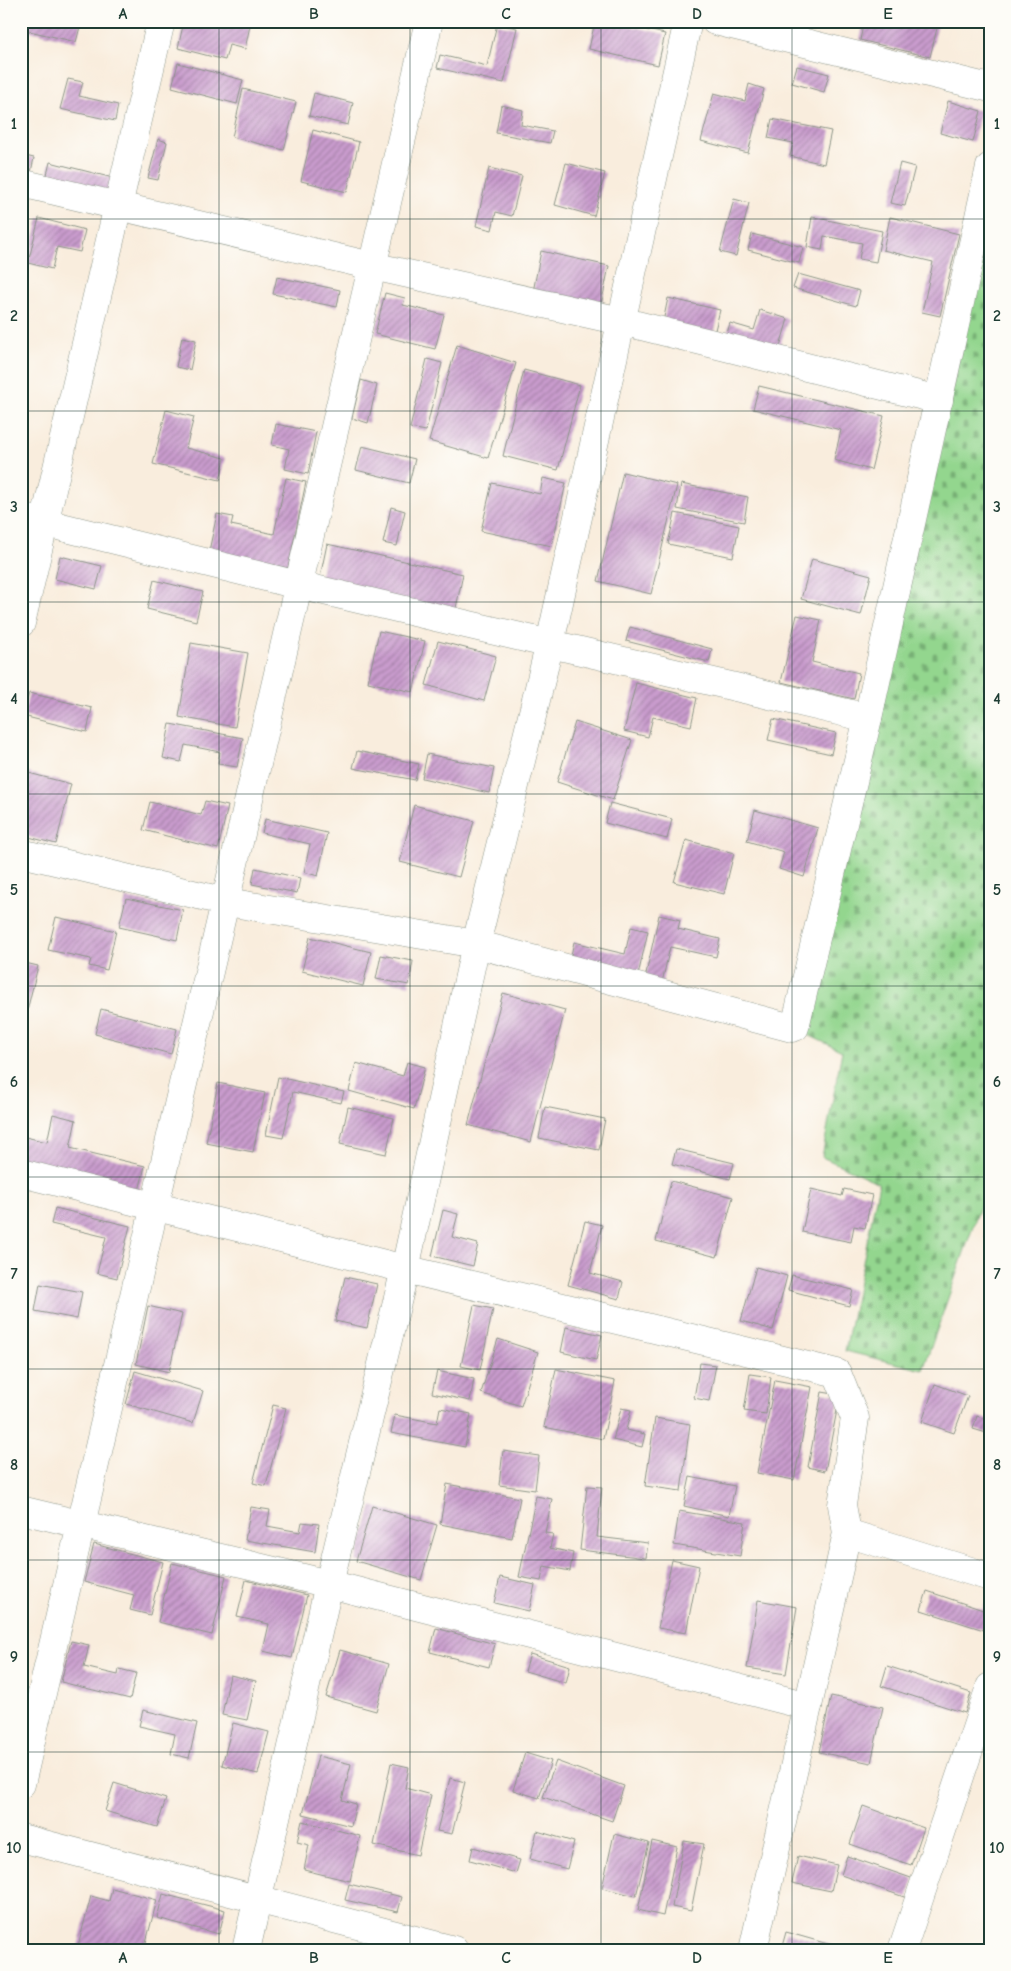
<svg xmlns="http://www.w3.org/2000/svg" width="1011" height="1971" font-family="'Comic Neue',sans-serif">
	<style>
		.cemetery { fill: url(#cemetery-stones); stroke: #598a61 }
		.building { fill: url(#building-hatch) }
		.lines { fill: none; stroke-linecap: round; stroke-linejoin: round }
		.minor-casing { stroke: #8c9588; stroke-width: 29 }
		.minor { stroke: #fff; stroke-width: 28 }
		.grid { fill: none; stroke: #1f3d34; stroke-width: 1; stroke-opacity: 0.55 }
		.neatline { fill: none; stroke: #1f3d34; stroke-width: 2 }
		.grid-label { font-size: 16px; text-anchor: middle; font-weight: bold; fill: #1f3d34 }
	</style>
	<defs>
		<pattern id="cemetery-stones" width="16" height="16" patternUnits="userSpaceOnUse" patternTransform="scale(1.25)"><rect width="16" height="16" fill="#93d68e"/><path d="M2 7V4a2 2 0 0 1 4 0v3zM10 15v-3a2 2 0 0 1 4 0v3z" fill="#77af75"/></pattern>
		<pattern id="building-hatch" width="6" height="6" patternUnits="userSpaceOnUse" patternTransform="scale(1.25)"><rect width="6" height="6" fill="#c99bcd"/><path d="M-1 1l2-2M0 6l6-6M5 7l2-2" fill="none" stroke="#a380a7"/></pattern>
	</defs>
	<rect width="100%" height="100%" fill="#fdfcf7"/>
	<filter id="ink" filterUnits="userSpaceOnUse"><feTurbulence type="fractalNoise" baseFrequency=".02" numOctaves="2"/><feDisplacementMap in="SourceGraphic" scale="10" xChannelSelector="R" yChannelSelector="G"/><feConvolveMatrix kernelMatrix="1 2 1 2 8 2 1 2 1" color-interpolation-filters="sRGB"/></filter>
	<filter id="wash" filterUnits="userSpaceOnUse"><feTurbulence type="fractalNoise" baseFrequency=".0096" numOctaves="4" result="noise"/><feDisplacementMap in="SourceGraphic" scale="20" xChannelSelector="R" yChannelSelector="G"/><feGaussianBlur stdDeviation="1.12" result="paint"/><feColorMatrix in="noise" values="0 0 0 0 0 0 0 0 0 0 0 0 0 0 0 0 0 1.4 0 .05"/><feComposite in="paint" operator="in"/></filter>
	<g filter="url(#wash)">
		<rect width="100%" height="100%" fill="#f9eddd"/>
		<!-- cemetery -->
		<polygon class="cemetery" points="990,222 990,1178 923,1370 845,1351 879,1183 822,1157 842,1051 804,1033"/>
		<g id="blocks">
			<!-- building -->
			<g class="building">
				<polygon points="21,21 75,21 81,23 76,42 21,29"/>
				<polygon points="184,21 251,21 245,49 229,45 225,60 178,48"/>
				<polygon points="595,21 608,21 665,34 658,65 589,49"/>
				<polygon points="864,21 926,21 938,24 930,57 860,40"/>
				<polygon points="497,24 517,28 504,83 437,68 440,55 487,66"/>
				<polygon points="990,57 990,73 986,72"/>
				<polygon points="178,63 243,80 237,104 172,87"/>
				<polygon points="797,66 829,74 824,92 792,83"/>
				<polygon points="68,79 83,82 79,96 118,105 115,121 60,109"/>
				<polygon points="749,84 764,89 748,153 701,141 714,93 745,101"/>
				<polygon points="243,89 296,102 284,150 232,137"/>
				<polygon points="314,93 353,103 348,125 309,116"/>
				<polygon points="948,101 981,111 973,142 940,133"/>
				<polygon points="501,105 523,110 521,125 553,131 550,143 496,133"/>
				<polygon points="772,119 831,131 824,164 790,156 793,143 768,138"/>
				<polygon points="313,130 359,142 347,192 301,181"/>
				<polygon points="158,139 167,142 158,180 148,178"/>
				<polygon points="21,155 34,158 31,172 21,170"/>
				<polygon points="50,162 117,179 113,196 46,179"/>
				<polygon points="566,163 605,173 594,216 555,205"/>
				<polygon points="900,163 915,167 905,206 890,203"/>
				<polygon points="489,168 522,176 512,216 496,212 492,230 476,226"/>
				<polygon points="734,199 749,203 736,256 720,252"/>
				<polygon points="812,217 882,231 876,262 859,259 862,243 824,236 822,250 807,247"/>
				<polygon points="890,217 959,234 940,316 922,312 933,262 883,250"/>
				<polygon points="39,218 85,230 80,252 57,247 52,269 28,263"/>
				<polygon points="752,234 803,247 799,263 748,250"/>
				<polygon points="541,251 609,266 601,306 533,292"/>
				<polygon points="798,274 860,291 856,306 793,288"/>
				<polygon points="277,277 340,290 337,307 273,294"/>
				<polygon points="385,293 405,298 403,305 444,315 435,349 375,334"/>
				<polygon points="668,298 720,310 714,334 663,322"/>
				<polygon points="760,310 788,319 778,353 726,337 730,323 754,330"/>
				<polygon points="182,337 196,340 190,370 176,367"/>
				<polygon points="457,345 516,363 488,458 429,441"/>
				<polygon points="427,359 442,363 426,431 410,428"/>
				<polygon points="524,370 580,385 558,470 503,456"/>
				<polygon points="361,380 377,385 368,423 352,418"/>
				<polygon points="759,386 884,416 871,470 834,460 841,430 753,409"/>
				<polygon points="166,410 194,417 186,448 225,458 220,480 153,464"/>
				<polygon points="276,424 316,432 308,474 285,469 289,449 272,445"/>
				<polygon points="362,446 415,459 409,483 356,470"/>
				<polygon points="623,472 677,485 651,594 598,581"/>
				<polygon points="286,478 306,482 288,568 209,551 217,514 233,517 231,525 274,534"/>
				<polygon points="543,478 566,483 552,546 481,531 492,483 540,494"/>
				<polygon points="681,484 748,497 744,522 677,509"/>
				<polygon points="391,507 405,511 397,546 383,543"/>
				<polygon points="675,513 739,526 733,557 668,544"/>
				<polygon points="327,544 463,574 455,613 319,582"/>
				<polygon points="60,556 102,566 96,589 55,579"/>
				<polygon points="812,559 871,575 861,615 801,599"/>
				<polygon points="154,580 203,592 196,621 147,609"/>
				<polygon points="797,615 821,620 812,662 859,673 854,699 781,682"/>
				<polygon points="630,627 712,649 709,662 626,641"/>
				<polygon points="379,631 425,641 413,692 368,682"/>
				<polygon points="438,641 496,656 484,701 426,685"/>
				<polygon points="191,643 248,653 235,727 179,717"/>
				<polygon points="636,683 697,698 691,726 653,717 648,737 624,731"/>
				<polygon points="29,693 92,708 87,732 23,716"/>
				<polygon points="773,719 836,733 831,754 768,740"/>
				<polygon points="575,722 632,740 613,800 557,782"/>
				<polygon points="170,724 243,738 237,767 218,764 220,752 185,745 181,762 163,758"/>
				<polygon points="357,751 419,764 415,780 353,768"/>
				<polygon points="427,754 494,768 489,793 422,778"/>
				<polygon points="21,771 71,784 56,844 21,835"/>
				<polygon points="205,801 228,806 218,849 143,830 150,802 201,815"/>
				<polygon points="610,803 672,819 667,839 605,823"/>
				<polygon points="414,805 474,821 459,877 400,862"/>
				<polygon points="755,810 818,828 804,877 779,869 784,852 747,841"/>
				<polygon points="265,819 327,833 318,876 304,872 310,844 262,833"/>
				<polygon points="686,840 734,853 724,894 674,882"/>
				<polygon points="255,868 300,878 297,893 252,884"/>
				<polygon points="126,898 183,910 177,940 119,927"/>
				<polygon points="659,915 680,920 678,929 720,939 716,957 670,947 661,987 644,983"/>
				<polygon points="56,917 116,931 107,970 89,966 91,959 48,950"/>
				<polygon points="631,927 648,931 637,980 569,964 574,942 625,954"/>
				<polygon points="310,937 371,952 363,986 302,971"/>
				<polygon points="381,955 413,961 409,985 376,979"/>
				<polygon points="21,962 38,966 26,1015 21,1014"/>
				<polygon points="503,993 565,1010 531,1142 468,1125"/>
				<polygon points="101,1009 177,1029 171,1054 95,1034"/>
				<polygon points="407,1062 425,1067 414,1109 349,1091 356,1063 403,1076"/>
				<polygon points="278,1077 344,1092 341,1103 293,1092 283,1138 266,1135"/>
				<polygon points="218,1083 265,1093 253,1152 206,1143"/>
				<polygon points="348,1107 394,1118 386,1154 340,1144"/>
				<polygon points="545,1107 605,1119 599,1150 539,1138"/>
				<polygon points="53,1114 76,1120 70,1148 145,1166 139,1191 21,1162 21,1136 47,1142"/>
				<polygon points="676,1149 734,1163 730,1179 672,1164"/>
				<polygon points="671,1181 733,1197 717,1257 656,1241"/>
				<polygon points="811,1189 842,1196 844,1189 872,1195 865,1228 854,1226 851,1242 802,1232"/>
				<polygon points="55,1208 130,1226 117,1278 97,1273 106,1237 51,1224"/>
				<polygon points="443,1210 458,1214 452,1237 478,1244 473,1266 432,1256"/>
				<polygon points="585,1221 602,1225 590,1273 623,1282 619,1299 568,1285"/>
				<polygon points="990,1222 990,1236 985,1235"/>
				<polygon points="756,1267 787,1276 773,1330 741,1321"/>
				<polygon points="792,1275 853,1290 849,1306 788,1290"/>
				<polygon points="345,1277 377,1284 367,1328 335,1321"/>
				<polygon points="40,1284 82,1292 77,1319 35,1311"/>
				<polygon points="474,1305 493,1309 480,1370 461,1366"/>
				<polygon points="148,1306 182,1314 169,1372 136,1364"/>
				<polygon points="566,1327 602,1335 596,1360 561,1352"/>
				<polygon points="498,1339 538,1352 521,1406 481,1393"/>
				<polygon points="700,1363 716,1365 709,1401 694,1398"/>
				<polygon points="556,1369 615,1381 603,1439 544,1427"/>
				<polygon points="135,1371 203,1391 193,1423 126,1404"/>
				<polygon points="437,1371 474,1379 470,1401 432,1393"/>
				<polygon points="750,1374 771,1377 766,1414 744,1411"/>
				<polygon points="775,1380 812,1387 794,1480 757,1473"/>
				<polygon points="935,1384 968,1396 954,1433 922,1422"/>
				<polygon points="822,1392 840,1395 825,1471 808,1467"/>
				<polygon points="273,1405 286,1408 266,1486 253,1483"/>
				<polygon points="440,1408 471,1414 465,1447 391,1433 395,1415 437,1423"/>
				<polygon points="621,1408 631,1410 626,1430 645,1434 642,1447 613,1440"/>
				<polygon points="977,1416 990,1421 990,1434 973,1429"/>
				<polygon points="655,1418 690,1424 681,1491 645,1486"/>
				<polygon points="503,1451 539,1456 535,1490 499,1485"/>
				<polygon points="690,1477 735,1486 729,1516 684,1506"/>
				<polygon points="447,1484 520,1498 512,1538 440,1524"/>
				<polygon points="587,1486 602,1487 597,1537 648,1543 646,1558 580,1550"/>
				<polygon points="536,1496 552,1499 545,1533 553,1534 550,1548 573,1553 570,1571 544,1566 541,1581 519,1577"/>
				<polygon points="372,1506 437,1525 421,1580 356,1561"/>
				<polygon points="251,1507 270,1510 267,1526 300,1532 302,1522 319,1524 315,1552 245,1540"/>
				<polygon points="679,1511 745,1522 740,1556 674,1545"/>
				<polygon points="94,1544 163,1562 150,1615 130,1610 134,1595 84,1582"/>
				<polygon points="672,1560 699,1566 686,1633 658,1628"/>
				<polygon points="172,1563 226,1576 212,1635 158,1622"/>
				<polygon points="500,1577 535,1585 529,1611 494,1603"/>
				<polygon points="246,1580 307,1595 292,1658 263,1651 269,1624 237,1617"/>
				<polygon points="927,1591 983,1610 986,1601 990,1602 990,1632 921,1610"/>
				<polygon points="758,1600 797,1607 786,1674 747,1668"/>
				<polygon points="436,1628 495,1644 489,1667 430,1652"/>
				<polygon points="71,1641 89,1645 84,1667 118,1675 119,1669 136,1673 130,1699 61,1682"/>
				<polygon points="340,1650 389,1664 376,1711 326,1697"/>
				<polygon points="530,1654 570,1666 566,1683 525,1671"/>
				<polygon points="887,1666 971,1693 965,1713 881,1686"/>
				<polygon points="230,1675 256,1681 247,1720 222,1715"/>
				<polygon points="831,1696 883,1707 871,1763 819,1752"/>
				<polygon points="143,1710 197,1723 189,1758 171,1754 175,1734 139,1726"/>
				<polygon points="233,1723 269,1732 258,1774 222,1765"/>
				<polygon points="525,1753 551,1761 539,1798 513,1790"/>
				<polygon points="318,1756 351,1764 342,1800 356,1804 351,1826 303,1814"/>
				<polygon points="556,1761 624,1786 612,1821 543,1797"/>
				<polygon points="391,1763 409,1767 405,1788 431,1795 418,1855 374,1845"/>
				<polygon points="450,1778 465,1782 452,1834 437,1831"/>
				<polygon points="114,1783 166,1799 157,1827 105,1811"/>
				<polygon points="863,1806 924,1828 911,1865 850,1844"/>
				<polygon points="302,1821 360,1836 350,1881 304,1870 309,1845 297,1842"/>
				<polygon points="537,1831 574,1842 567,1869 530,1859"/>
				<polygon points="614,1834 649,1843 636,1896 602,1888"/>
				<polygon points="652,1841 677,1847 663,1916 638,1910"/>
				<polygon points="684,1841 704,1844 691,1911 672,1907"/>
				<polygon points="473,1847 520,1860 516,1873 470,1860"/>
				<polygon points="798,1856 837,1865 831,1891 792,1883"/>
				<polygon points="847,1856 914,1879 907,1898 841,1875"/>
				<polygon points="349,1884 402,1897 398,1912 345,1900"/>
				<polygon points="112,1888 157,1900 144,1950 77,1950 91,1896 109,1901"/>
				<polygon points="163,1894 225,1910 219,1934 157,1918"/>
				<polygon points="786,1932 842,1948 841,1950 781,1950"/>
				<polygon points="695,1944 715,1949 715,1950 694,1950"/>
			</g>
		</g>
	</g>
	<g filter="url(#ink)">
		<use href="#blocks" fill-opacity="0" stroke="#8c9588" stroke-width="1"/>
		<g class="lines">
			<!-- minor casing -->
			<g class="minor-casing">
				<g id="minor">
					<polyline points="715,21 990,88"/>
					<polyline points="21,183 372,266 621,321 939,400"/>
					<polyline points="21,517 298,585 868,718"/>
					<polyline points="21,623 161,21"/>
					<polyline points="21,853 227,902 476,944 792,1028 795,1027 868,718 990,167"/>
					<polyline points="21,1173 405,1269 837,1373 855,1418 842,1505 847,1533 753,1950"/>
					<polyline points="21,1510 329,1584 808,1706"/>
					<polyline points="847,1533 990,1577"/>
					<polyline points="21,1784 429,21"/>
					<polyline points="21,1838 454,1950"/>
					<polyline points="246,1950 329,1584 405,1269 476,944 550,643 688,21"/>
					<polyline points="902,1950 990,1687"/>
				</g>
			</g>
			<!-- minor -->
			<use href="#minor" class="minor"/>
		</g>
	</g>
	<!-- grid -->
	<path class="grid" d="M219,21V1950M410,21V1950M601,21V1950M792,21V1950M21,219H990M21,411H990M21,602H990M21,794H990M21,986H990M21,1177H990M21,1369H990M21,1560H990M21,1752H990"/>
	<!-- margin -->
	<rect width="1011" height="1971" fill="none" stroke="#fdfcf7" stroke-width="55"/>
	<rect x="28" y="28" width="956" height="1916" class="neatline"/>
	<g class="grid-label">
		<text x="123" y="19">A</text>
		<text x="314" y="19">B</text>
		<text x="506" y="19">C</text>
		<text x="697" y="19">D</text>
		<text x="888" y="19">E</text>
		<text x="14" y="129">1</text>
		<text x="997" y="129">1</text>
		<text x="14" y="321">2</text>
		<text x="997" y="321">2</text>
		<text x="14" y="512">3</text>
		<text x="997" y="512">3</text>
		<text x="14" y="704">4</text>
		<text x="997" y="704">4</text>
		<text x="14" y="895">5</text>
		<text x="997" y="895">5</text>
		<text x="14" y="1087">6</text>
		<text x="997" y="1087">6</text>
		<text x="14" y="1279">7</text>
		<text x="997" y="1279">7</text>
		<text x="14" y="1470">8</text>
		<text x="997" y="1470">8</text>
		<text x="14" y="1662">9</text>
		<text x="997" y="1662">9</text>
		<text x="14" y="1853">10</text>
		<text x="997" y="1853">10</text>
		<text x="123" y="1963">A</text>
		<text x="314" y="1963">B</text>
		<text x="506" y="1963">C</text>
		<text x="697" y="1963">D</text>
		<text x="888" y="1963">E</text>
	</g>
</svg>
